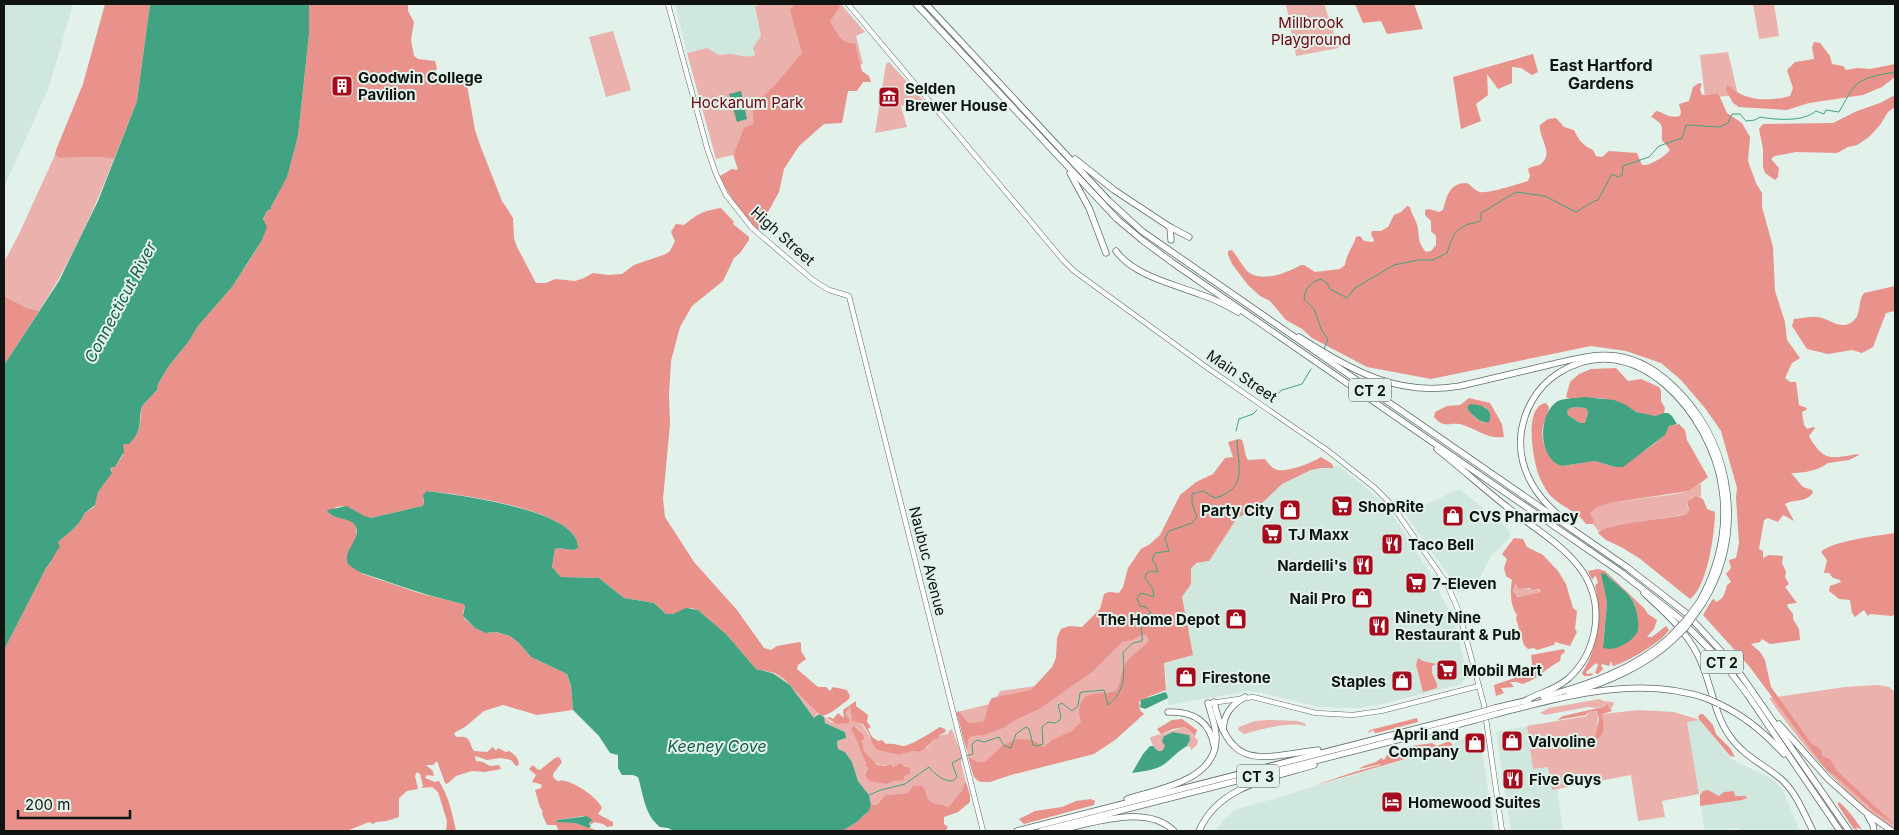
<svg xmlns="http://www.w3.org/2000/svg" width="1899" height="835" font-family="Inter,sans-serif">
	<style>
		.built { fill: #cfe7dc; fill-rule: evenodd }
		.green { fill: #ebb1ac; fill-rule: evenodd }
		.forest { fill: #e8928b; fill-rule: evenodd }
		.water { fill: #41a381; fill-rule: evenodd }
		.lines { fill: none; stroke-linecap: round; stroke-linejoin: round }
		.stream { stroke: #41a381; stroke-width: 1 }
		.secondary-casing { stroke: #606d67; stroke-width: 5.5 }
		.highway-casing { stroke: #606d67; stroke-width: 7 }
		.secondary { stroke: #fff; stroke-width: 4.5 }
		.highway { stroke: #fff; stroke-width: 5.5 }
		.highway-bridge-casing { stroke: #606d67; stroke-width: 7; stroke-linecap: butt }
		.highway-bridge { stroke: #fff; stroke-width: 5.5 }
		.labels { text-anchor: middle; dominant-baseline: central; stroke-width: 4; stroke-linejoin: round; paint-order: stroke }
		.shield { fill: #e2f1ea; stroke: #4f5753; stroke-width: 1 }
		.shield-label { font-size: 14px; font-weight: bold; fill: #101512 }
		.park-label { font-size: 15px; fill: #6e020f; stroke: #e2f1ea }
		.poi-label { font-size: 15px; font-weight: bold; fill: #101512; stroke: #e2f1ea; text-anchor: start }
		.street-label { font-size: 15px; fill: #101512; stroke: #e2f1ea }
		.neighbourhood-label { font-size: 16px; font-weight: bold; fill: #101512; stroke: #e2f1ea }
		.water-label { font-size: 16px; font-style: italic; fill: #135f47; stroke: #e2f1ea }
	</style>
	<rect width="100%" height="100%" fill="#e2f1ea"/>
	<!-- built -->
	<g class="built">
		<polygon points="4,4 73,4 49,87 4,187"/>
		<polygon points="675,4 768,4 755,6 761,36 754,47 755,55 746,58 740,57 732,53 719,55 707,48 687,53"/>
		<path d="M1338,465L1386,505L1427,568L1453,619L1468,675L1461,684L1378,705L1358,708L1320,707L1259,692L1247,691L1169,705L1167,694L1165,692L1167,685L1164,663L1176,660L1190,643L1189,632L1182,597L1188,590L1191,568L1212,557L1215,550L1237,518L1262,504L1268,496L1282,484L1311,470L1321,468H1333ZM1418,658L1423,661L1436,663V665L1432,666V673L1436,682L1423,692L1416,665Z"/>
		<polygon points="1459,489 1506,527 1510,532 1510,537 1503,545 1491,555 1478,582 1458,593 1449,576 1404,512 1425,505"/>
		<polygon points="1700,720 1731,759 1772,779 1783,790 1800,831 1740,831 1739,828 1705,831 1701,806 1746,799 1745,796 1737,797 1734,795 1735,792 1719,796 1703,791 1699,796 1687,722"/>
		<polygon points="1527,726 1533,769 1548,767 1552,790 1557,789 1563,831 1511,831 1496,732"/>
		<polygon points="1480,736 1494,831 1216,831 1222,822 1235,810 1455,745 1455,741"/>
	</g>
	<!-- green -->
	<g class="green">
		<path d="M768,4H841L865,32L856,36L863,64L820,72L782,131L738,170L733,155L716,159L687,53L707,48L719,55C723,55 729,53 733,54C742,56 745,58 755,55L753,48L761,36L755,6Z"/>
		<polygon points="1286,4 1324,4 1339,48 1296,56"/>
		<polygon points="1753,4 1774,4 1779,36 1759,39"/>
		<polygon points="613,31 631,90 606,97 589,37"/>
		<polygon points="1728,52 1738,95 1705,98 1700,55"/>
		<polygon points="889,62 924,101 901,106 907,127 875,133 886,64"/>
		<path d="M55,155L59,158L101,157L114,159C93,212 70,264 39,311L27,308L4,296V262L19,234Z"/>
		<path d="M1701,484V497C1695,496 1690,497 1687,503L1689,512L1687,514L1613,527L1598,531L1593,524L1594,520L1590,513L1596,508L1610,503L1675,494L1688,491L1694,486Z"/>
		<polygon points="1515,584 1518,588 1541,590 1538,593 1519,597 1513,591"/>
		<polygon points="1186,612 1189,632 1174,640 1090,754 977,781 972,771 957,712 994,703 1000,691 1035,686 1070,650 1081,631"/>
		<path d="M772,673H774C791,684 805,698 818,713L816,717L814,718L790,685Z"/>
		<path d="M1878,685L1889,687L1895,692V831C1878,821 1865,808 1851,795C1818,764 1795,735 1769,698L1845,687Z"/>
		<path d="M1600,699L1603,701L1613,702L1614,704L1611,709L1607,704C1600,709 1596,708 1588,707L1545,715L1540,713L1549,708Z"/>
		<path d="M850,706L852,721L862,724L877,750L897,755L914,751L919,752L924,748H927L934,739L938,738L939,735L948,734L949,731L952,729L962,756L961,763L970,798L953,801L948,807C942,803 934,806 929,800C925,794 927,789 921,785L914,786L908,793L885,795L878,804L871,805L869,795L858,781L852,762L845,752L838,749L837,741L844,739L845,732L825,723L823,717H825L831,722L843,723L849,717L847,716L846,711ZM852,727H856L864,735C864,740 861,742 863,747C865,756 878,770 889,764L893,767L901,764L903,766L907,767L869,779L865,772L868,768C864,763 866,761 864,756C859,746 854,738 852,727Z"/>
		<path d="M1639,710L1674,712L1700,720L1687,722L1699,794L1662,801L1665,817L1638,821L1631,775L1552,790L1548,767L1533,769L1527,726L1587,716L1588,712L1596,711L1598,714L1597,729L1598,739C1607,733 1602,723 1602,714Z"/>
		<path d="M1268,720L1297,721L1306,724L1305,726C1289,721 1260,730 1244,734L1238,730L1239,727L1255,721Z"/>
		<polygon points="1185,727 1198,740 1197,745 1191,750 1190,747 1187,746 1189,744 1189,735 1173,732 1165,735 1165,746 1162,751 1158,751 1153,746 1150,738 1151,737"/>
	</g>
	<!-- forest -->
	<g class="forest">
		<polygon points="105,4 150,4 137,101 114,159 101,157 59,158 55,155 56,150 83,84"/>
		<path d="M309,4H408V11L414,22L411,40L414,56L418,59L435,61L437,68L434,74L438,83H465L467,85L475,130L480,145L502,201L513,218L514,238L517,247L536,283H546L555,279L575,281L584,278L593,273L608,275L622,274L634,265L666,254L670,251L675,241L671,232L676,224L684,225C698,214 702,211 721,208L734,222L733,224L749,237V240L740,253L734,258L723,281L692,306L680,327L671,361L669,395L670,424L663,499L665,517L694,562L737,610L764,648L771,650L777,646L799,642L801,643V651L806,659L798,665L797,669L818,687H826L830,691L833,687L847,690L850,696L849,699L832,712L823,716L819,714L784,679L775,673L756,669L726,634L698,610L691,608L673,614H666L654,603L624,598L599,578L561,577L552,567L555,549L557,548L574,550L578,548C580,509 455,494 427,491L423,498L424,504L422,506L371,518C355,517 356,504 336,507L329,514C336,518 347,518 353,523C362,530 351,549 347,558L363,574L419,593L463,604L465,606L463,613L464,618L475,628L488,633L495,632L510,636L519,643L531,657L567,674L571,687L573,710L537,715L503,705L484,711L465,727L454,733L456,737C472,735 468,742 474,751L487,752L493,747L496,751L498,748L506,752L509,751C514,754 519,758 519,765L516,766L511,760L501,758L487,760L475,756L476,761L483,762L490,766L499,765L501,769L485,772L472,771L456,776L447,784L445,783L437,761L433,765H426L433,771L434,776L427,775L425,778L435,782L439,781C449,797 452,813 456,831H446L447,821L438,792L432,787L421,788L423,786L420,774L417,772L415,776L418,789L407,791L399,798V817L386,821L376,822L373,824L369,822L347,831H4V650L46,568L50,564L58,542L70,532L79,523L85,513L94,507L98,492L112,471L110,468L115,467L123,455V444H128C145,428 138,424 142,406L157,390L158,384L168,367L189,341L198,326L232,287L253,255L261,242L263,220L267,211L271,209V207L287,176L298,136L309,34Z"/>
		<path d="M795,4H837L840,7L830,21C836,32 841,45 855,43L862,71L869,76L871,82H863L857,91H848L842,123L824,124L799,146L784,169L779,192L758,230C742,214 729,197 720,176L732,169L738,170L734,154L744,128L754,124L753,112L759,100L776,84L802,53L790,10Z"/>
		<polygon points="1355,4 1414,4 1423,29 1387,34 1381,21 1363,23"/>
		<path d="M1814,42L1820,43L1830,56L1832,64L1843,66L1846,70L1858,68L1870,69L1895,64V77L1882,87L1863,95L1809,103L1787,110L1739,107L1733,103L1726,90L1727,85C1731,87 1733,90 1737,92C1750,101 1775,101 1790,96L1793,88L1787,70L1795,62L1814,59L1812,47Z"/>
		<polygon points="1533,54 1538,72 1532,75 1521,68 1512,67 1512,83 1498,89 1487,74 1488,95 1476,104 1481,121 1461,129 1453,77"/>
		<path d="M1699,83L1702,84L1700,89L1702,95H1709L1718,93L1727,113L1742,123L1750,137L1748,161L1756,183L1762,193V207L1773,247L1775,291L1785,322L1787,340L1800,358L1792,363L1785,378L1790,382H1796L1799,405L1807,408L1806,410L1802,412L1804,425L1807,429L1813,427L1815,428L1809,436C1824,463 1832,458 1858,454L1859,455L1849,460L1828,463C1817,471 1804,473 1791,473L1803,487L1812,490L1813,493C1803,504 1796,498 1785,504L1794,521L1783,515L1778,522L1768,518L1764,520L1759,549L1763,551V558L1769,555L1783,556L1782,563L1786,572L1785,577L1789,584L1785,587L1797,603L1788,604L1787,606L1793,614V619L1799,629L1800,640L1770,644L1762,639L1760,642L1751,644L1760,652L1765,660L1771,687L1811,743L1821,750L1822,756L1830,759L1837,771L1895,825L1874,811L1834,775L1827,771L1749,666L1703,615L1712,600L1714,599L1716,602C1724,599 1725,592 1727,585L1731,582L1726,574L1731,568L1729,560L1736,558L1739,543L1736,498L1737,488L1721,431L1705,408L1681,380L1661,363L1626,351L1591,346L1431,379L1367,367L1312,338L1302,329L1286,320L1270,301L1260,296L1248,285L1232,264L1228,255V251L1232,250C1237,256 1243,267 1248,272C1262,283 1287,273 1301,265H1304L1315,272L1340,269L1345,265C1346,255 1353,247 1356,237L1360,236L1364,241L1373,242L1374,240L1371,234L1372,231H1381L1388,227L1394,215L1401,212L1407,206L1410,207C1411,213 1414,216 1416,222C1421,233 1415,239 1426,252L1431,251L1436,245V236L1431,231V221L1425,215V210L1429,209L1439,212L1443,210C1447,196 1449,183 1467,183C1472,186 1475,191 1480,192C1489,194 1518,184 1528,181L1530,176L1528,169C1532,165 1539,167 1542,163C1554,152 1538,137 1540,125L1548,119L1556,118L1564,127L1574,130C1578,139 1583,146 1593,150L1596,156L1602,157L1609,151L1637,153L1642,165C1650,166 1664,157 1670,150L1662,140C1661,127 1666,125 1651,117L1656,111C1665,112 1667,119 1680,116L1681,112L1679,104L1689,101L1693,87Z"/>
		<polygon points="1895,95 1895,107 1888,112 1880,125 1869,137 1857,145 1848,147 1837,153 1796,152 1775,156 1771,159 1779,168 1778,177 1775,180 1765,173 1763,167 1763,149 1759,129 1763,124 1833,123 1857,111 1880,103"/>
		<path d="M1895,286V311L1886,313L1873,347L1862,353L1852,350L1828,354L1807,349L1792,326L1794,319C1801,319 1809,316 1817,317C1830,318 1843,334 1856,318C1861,311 1858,300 1864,293Z"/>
		<polygon points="4,296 27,308 39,311 4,365"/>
		<path d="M1616,368L1628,381L1641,379L1659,387L1661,391V401L1665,408L1664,413C1653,420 1637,413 1627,407C1621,403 1611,401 1605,399C1594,396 1573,402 1566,397L1570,382L1579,374L1591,369Z"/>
		<path d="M1469,398L1490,403L1502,424L1504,437C1487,439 1478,430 1463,425C1451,421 1445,430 1434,417L1435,412L1447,406L1460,405ZM1485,407L1489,411L1484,423L1475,418L1467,408Z"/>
		<path d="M1546,403L1549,407C1548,414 1545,419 1543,426C1540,440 1547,461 1562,466L1595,461L1615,467C1630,460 1664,442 1669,426L1679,424L1685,430L1687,440L1708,477C1702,483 1695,486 1688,491L1610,503L1596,508L1590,513L1594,520L1593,524H1586C1578,512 1564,508 1553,498C1547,493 1542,483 1539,476C1533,460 1523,406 1546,403Z"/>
		<polygon points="1573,407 1586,408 1588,413 1585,423 1580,423 1568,415 1567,410"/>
		<path d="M1239,439L1242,440C1245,447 1244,454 1248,460L1265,459C1269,464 1271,468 1277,470C1288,472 1312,463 1321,457L1331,463L1334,467L1332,468H1321L1311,470L1282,484L1256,509L1237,518L1209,561L1197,563L1191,568C1191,588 1193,581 1182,597L1193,655L1164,663L1166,690L1150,696L1139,702L1140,710L1144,714L1115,740L1094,754L1011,775L990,782H980L974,777L968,757L978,762H985L1003,745L1017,739L1032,740L1044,747L1052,740L1072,731L1081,722C1079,715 1078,711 1081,703C1088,688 1105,697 1117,690C1122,681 1120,670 1126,663C1133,653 1141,651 1149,640L1146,635H1141L1132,640L1122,642L1092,672L1039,709L1015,720L1003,728L984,735L971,736L968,740L967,750C962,737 961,725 956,713L958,711L968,723L983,722C988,715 986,705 992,698L1031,690L1052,667L1056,658L1057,638L1061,629L1069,626L1082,627L1100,609L1104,594L1109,592L1119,593L1123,587L1128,568L1141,549L1150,544L1160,535L1180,495L1196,482L1213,474L1225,458L1233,457L1228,442Z"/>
		<path d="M1696,496L1703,499L1707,509L1715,512C1715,533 1707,588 1690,599L1639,558L1621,547L1606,540L1598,533C1603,524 1671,519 1687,514L1689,510L1687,501Z"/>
		<path d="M1895,533V614L1892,616L1870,614L1868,616L1864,610L1855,617L1852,613L1850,600L1839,599L1829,591L1830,586L1841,582L1840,580L1833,578L1829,573H1824L1827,560L1821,552C1829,542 1880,535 1895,533Z"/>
		<path d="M1514,538L1523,539L1527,547L1543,555L1558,571L1566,584L1573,608L1577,611L1575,629L1577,632L1570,646L1555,642L1554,645L1537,650L1534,648L1528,649L1524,645L1516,619L1517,615C1510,606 1510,590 1512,580L1506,576L1504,568L1507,559L1502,554ZM1515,584L1519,589L1529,588L1533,590L1539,589L1541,591L1538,593L1518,597L1513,591Z"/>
		<path d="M1598,569L1605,571L1644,608L1648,614L1657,620L1654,629L1647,637H1652L1666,626L1669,630C1663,641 1626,663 1613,666L1611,661L1609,666L1602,664L1601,665L1603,669L1598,674L1595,673L1598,665L1596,663L1586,672L1587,674L1593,673L1591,676H1584L1582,673C1599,646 1602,616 1595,585L1598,583L1596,577L1595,576L1592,580L1588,571ZM1606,574L1631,598L1635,605L1638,627L1634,636L1621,646L1613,648L1603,645L1607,603L1603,583Z"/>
		<path d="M1564,649L1565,652L1561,655L1560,661C1546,668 1537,680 1522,684L1517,682H1510L1514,687L1501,688L1504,693L1496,696L1494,685L1533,672L1531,655Z"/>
		<polygon points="1418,658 1423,661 1437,664 1432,666 1432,673 1437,684 1437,688 1423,692 1416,665"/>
		<path d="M856,701V706L868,715L867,722L871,727L868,729L872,737L878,741L882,740L886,744C893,743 897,745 903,746C911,746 933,731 940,727L945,729L946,732L939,735L938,739H934C929,745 925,749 919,752L914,751L898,755L877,750L872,743L869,734L863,724L852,721L850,706L846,712L847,716L849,718V723L837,724L827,718L830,717L833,719L838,713L844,718L843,710Z"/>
		<path d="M1607,704L1612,711L1602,714C1603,724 1607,732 1598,739L1595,738L1599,719L1597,711L1588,712L1586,715L1557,720L1563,716L1603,707Z"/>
		<polygon points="1700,714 1703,714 1713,725 1716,734 1730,748 1735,757 1730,756 1699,719 1698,717"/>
		<polygon points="1417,718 1418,722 1381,732 1375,733 1373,730 1367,734 1370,730"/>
		<polygon points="1182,719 1197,730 1195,736 1185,727 1173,729 1161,734 1157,729 1172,720"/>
		<polygon points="854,726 864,735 864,739 862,741 864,751 877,765 885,766 890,764 893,767 901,763 903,766 910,768 910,773 904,776 904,780 893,781 887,784 869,781 865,774 868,768 865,765 866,763 851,728"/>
		<path d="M1449,741L1453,745L1313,786L1354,772L1380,765L1381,764L1359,769C1366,763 1375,765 1381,758L1384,760L1387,755L1393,754L1396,750C1403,751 1405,747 1412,746C1418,745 1425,744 1432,743L1437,746Z"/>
		<path d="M559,757L562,762L553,774V777L557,781C560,781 562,780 565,781C576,783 598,798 602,808L598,814L613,822V826L607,827L603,824L595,822L590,825L591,820L583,816L557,820L575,823L599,831H557L558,829L556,825H547L542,814L543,812L540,807L535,790L541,788L542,786L540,784L532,782L536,775L529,769L533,765L537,769L540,770L555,758Z"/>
		<path d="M966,782L970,795V802L958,812L944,817V824L948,827L945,831H842L857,822L864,815L869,811L871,805L878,804L885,795L908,793L913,786L921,785C927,789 925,794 929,800C934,806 942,803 948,807L962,791L964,785Z"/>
		<polygon points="1708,790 1719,796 1724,792 1734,791 1735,796 1746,796 1747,798 1742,800 1700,806 1700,795 1703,791"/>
		<polygon points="1091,799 1095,801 1094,805 1024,824 1019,819 1035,811 1062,807 1076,801"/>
		<path d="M1838,802C1844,804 1859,824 1862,830L1856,827L1858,831L1853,828L1838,805Z"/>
	</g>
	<!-- water -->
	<g class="water">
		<path d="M150,4H309V34L298,136L287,177L271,207V209L267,211L263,219L267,227L261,242L232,287L198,326L189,341L168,367L158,384L157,390L142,406C137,423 145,427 129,444H123L124,452L115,467L110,468L112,473L98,492L95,505L85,513L79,523L70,532L58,542L60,547C54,553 52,562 46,568L4,650V365L59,281L98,201L137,101Z"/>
		<polygon points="741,91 747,119 737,122 729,94"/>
		<path d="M1585,397L1614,400L1626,405L1636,412L1655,416L1664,413H1668L1672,416L1677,424L1669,426L1665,435L1623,467H1615L1595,461L1562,466C1537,459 1538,412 1558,401C1565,398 1577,398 1585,397ZM1573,407L1586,408L1588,413L1585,423H1580L1568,415L1567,410Z"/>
		<path d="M1470,404C1482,405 1494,408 1489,422C1480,424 1472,415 1467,408Z"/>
		<path d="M427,491C455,495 580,509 578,548L574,550L557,548L555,549L552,567L561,577L599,578L624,598L654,603L666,614H673L686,608L698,610L726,634L756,669L772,673L790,685L814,718L819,714L824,717L825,723L845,732L846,738L837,741L838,749L845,752L852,762L858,781L869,795L871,805L869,811L864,815L857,822L842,831H674L668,828L660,827C644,814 644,796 638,777L633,775H622L618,768V755L610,753L599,736L573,710L571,686L567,674L531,657L519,643L510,636L496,632L486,633L475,628L463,616L465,606L463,604C433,597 409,589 380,579C368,575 358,573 348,564C342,551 361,539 356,527C351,516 332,521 327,510L347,506L364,516L371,518L422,506L424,504L423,495Z"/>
		<path d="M1601,573L1606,574C1615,584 1631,593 1635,606C1637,613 1639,623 1638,630C1635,641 1612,654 1603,647L1607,603Z"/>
		<polygon points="1165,692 1167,694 1168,698 1166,699 1145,709 1140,707 1141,700"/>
		<path d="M1173,732L1189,735L1190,740L1187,746C1176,752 1172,759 1163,765C1155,770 1140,772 1132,773L1143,754L1150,746H1153L1158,751H1162L1165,746L1162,741L1164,736Z"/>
		<polygon points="587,816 592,820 589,824 591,826 589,828 575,823 556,822 558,820"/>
	</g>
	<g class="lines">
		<!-- stream -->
		<g class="stream">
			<path d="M1324,349L1328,339L1322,331L1314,309L1304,299C1305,288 1311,282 1321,279L1327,283L1330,289L1347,298L1355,288L1394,265L1418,260H1433L1447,253C1452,239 1453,230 1469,224C1474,223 1477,223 1481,220V213L1516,192L1545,196L1576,212C1584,208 1590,202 1598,200L1612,174L1618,177L1622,175L1623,166L1649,157L1659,146L1682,138L1686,125L1720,127L1728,123L1732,114H1740L1746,121L1755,120L1760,117C1777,120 1803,122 1816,111L1824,114L1826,110L1839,112C1844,104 1848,94 1854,87C1864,76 1881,75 1895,72"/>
			<polyline points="1269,401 1282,390 1302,384 1311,369"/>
			<polyline points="1236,431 1239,419 1253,414 1257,410"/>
			<path d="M966,756L973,754L972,744L977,740L984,742L999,737L1004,746L1011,748L1016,734L1026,727L1029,729L1033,745L1037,746L1043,744L1042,727L1048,722L1055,723L1060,720L1061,716L1058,705L1062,703L1072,711L1078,706L1080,693L1082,692L1104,690L1108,705C1127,690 1124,673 1123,652L1133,643L1142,641C1143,632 1139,626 1141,618L1151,613L1146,607L1140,606L1137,598L1141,593L1154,597L1153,589L1145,578L1146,574L1150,571L1158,572L1156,565L1152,560L1155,553L1169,551L1165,538L1169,531L1192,523L1197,517L1192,503V494L1203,491L1215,498C1248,489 1238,466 1237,440"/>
			<path d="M869,795L881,790L905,784L929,767C936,775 942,781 953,781L957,777L952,763L963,757"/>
		</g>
		<!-- secondary casing -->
		<g class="secondary-casing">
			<g id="secondary">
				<polyline points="668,4 707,148 716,174 726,195 752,228 813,280 829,290 849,296 983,831"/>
				<polyline points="848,4 1063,260 1074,271 1209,369 1327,450 1375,488 1391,504 1447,584 1459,612 1484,705 1502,831"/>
				<polyline points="1211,703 1253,697 1316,713 1353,715 1381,711 1479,686"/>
			</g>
		</g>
		<!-- highway casing -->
		<g class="highway-casing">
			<g id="highway">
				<polyline points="916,4 1117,219 1142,240 1173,263 1622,573 1679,618 1725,665 1747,694 1840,831"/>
				<polyline points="926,4 1108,200 1143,232 1628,568 1686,613 1734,665 1849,831"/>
				<polyline points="1075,159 1114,190 1170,227 1189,237"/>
				<polyline points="1070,173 1089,208 1106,253"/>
				<polyline points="1170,227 1171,240"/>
				<path d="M1116,251C1133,275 1173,284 1199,294C1212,298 1226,305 1238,312"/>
				<path d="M1299,337C1352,370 1396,397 1460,386C1490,379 1519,372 1549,365C1571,360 1593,353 1616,356C1641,359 1663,375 1680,393C1734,450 1744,536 1703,603"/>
				<path d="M1437,449C1461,468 1483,488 1507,507C1549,540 1604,566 1595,628C1592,647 1583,665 1569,678C1553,692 1541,691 1525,701"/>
				<path d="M1565,520C1538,500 1517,470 1521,434C1524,410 1537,387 1557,374C1635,322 1712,416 1722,488C1728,527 1719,566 1700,601"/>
				<path d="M1644,593C1667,614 1692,636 1703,667C1712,689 1715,715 1729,735C1742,755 1763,764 1781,779C1796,792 1804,814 1813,831"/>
				<path d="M1569,694C1607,682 1644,667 1673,640"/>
				<path d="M1543,697C1588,685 1635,669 1670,637"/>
				<path d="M1214,702C1230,773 1262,757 1318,750"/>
				<path d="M1719,704C1745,716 1765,733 1784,754"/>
				<polyline points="1495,708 1529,700"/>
				<path d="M1168,712C1192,711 1210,721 1214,746"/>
				<path d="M1496,714C1563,697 1639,674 1708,699"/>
				<polyline points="1779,724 1828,779 1865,812 1892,831"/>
				<path d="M1223,730C1224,714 1231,705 1245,697"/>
				<path d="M1127,799C1159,789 1218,780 1216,737C1216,726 1211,714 1208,703"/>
				<polyline points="1868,816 1873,825 1874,831"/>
				<path d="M1058,830C1092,824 1146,803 1174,831"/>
				<polyline points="1017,831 1474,714"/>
				<polyline points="1041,831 1475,720"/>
				<path d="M1199,831C1218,786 1271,778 1314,765"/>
			</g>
		</g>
		<!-- secondary -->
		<use href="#secondary" class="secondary"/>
		<!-- highway -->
		<use href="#highway" class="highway"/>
		<!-- highway-bridge casing -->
		<g class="highway-bridge-casing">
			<g id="highway-bridge">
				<polyline points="1670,637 1686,620 1700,601"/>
				<polyline points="1673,640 1686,627 1703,603"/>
				<polyline points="1708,699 1719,704"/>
				<polyline points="1474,714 1495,708"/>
				<polyline points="1475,720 1496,714"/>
			</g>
		</g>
		<!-- highway-bridge -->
		<use href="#highway-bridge" class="highway-bridge"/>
	</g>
	<!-- icons -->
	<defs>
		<g id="building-square" transform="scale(1.125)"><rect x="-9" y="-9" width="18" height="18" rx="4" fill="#a50b1d" stroke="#e2f1ea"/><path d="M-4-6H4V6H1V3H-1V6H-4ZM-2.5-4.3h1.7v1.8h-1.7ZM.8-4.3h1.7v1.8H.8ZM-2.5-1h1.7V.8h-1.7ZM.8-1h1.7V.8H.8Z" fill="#fff"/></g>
		<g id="museum-square" transform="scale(1.125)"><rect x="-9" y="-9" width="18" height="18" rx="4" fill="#a50b1d" stroke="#e2f1ea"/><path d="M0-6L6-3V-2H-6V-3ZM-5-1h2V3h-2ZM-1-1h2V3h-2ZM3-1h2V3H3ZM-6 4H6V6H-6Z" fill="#fff"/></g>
		<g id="supermarket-square" transform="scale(1.125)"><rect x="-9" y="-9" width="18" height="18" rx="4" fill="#a50b1d" stroke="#e2f1ea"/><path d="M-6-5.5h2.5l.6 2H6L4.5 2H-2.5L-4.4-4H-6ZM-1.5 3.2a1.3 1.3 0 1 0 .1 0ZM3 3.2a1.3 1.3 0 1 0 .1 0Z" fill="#fff"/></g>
		<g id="shop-square" transform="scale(1.125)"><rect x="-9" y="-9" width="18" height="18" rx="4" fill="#a50b1d" stroke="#e2f1ea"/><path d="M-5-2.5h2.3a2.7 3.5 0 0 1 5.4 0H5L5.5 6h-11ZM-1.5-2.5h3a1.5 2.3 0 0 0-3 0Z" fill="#fff"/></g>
		<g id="restaurant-square" transform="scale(1.125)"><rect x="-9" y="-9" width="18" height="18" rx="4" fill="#a50b1d" stroke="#e2f1ea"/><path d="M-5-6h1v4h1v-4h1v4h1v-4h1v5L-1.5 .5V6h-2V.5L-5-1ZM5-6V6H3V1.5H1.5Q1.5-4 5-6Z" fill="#fff"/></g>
		<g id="hotel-square" transform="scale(1.125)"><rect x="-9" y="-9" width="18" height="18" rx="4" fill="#a50b1d" stroke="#e2f1ea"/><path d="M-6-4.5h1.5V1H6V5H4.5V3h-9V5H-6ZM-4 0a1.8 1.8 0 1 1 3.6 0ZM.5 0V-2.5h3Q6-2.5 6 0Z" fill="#fff"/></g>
	</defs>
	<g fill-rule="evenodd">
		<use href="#building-square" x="342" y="86"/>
		<use href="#museum-square" x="889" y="97"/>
		<use href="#supermarket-square" x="1342" y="506"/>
		<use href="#shop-square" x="1290" y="510"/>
		<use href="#shop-square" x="1453" y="516"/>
		<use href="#supermarket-square" x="1272" y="534"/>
		<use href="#restaurant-square" x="1392" y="544"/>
		<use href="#restaurant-square" x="1363" y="565"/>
		<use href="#supermarket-square" x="1416" y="583"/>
		<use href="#shop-square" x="1362" y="598"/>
		<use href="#shop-square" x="1236" y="619"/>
		<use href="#restaurant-square" x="1379" y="626"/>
		<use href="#supermarket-square" x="1447" y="670"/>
		<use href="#shop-square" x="1186" y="677"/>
		<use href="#shop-square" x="1402" y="681"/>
		<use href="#shop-square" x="1512" y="741"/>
		<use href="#shop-square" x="1475" y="743"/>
		<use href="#restaurant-square" x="1513" y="779"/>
		<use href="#hotel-square" x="1392" y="802"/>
	</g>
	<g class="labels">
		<!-- shield labels -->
		<g class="shield">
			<rect x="1349" y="378.5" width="42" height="23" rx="4"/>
			<rect x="1701" y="650.5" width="42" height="23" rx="4"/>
			<rect x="1237" y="764.5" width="42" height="23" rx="4"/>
		</g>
		<g class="shield-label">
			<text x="1370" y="390">CT 2</text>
			<text x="1722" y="662">CT 2</text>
			<text x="1258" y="776">CT 3</text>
		</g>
		<!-- park labels -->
		<g class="park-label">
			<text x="1311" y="22">Millbrook<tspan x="1311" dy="17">Playground</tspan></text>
			<text x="747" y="102">Hockanum Park</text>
		</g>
		<!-- poi labels -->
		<g class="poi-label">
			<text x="358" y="77">Goodwin College<tspan x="358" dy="17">Pavilion</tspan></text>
			<text x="905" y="88">Selden<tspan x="905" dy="17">Brewer House</tspan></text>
			<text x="1358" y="506">ShopRite</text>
			<text x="1274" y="510" text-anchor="end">Party City</text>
			<text x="1469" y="516">CVS Pharmacy</text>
			<text x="1288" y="534">TJ Maxx</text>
			<text x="1408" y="544">Taco Bell</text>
			<text x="1347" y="565" text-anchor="end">Nardelli's</text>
			<text x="1432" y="583">7-Eleven</text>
			<text x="1346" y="598" text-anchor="end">Nail Pro</text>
			<text x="1395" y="617">Ninety Nine<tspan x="1395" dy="17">Restaurant &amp; Pub</tspan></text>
			<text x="1220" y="619" text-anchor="end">The Home Depot</text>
			<text x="1463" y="670">Mobil Mart</text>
			<text x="1202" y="677">Firestone</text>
			<text x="1386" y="681" text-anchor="end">Staples</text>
			<text x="1459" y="734" text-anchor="end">April and<tspan x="1459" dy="17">Company</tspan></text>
			<text x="1528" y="741">Valvoline</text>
			<text x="1529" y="779">Five Guys</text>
			<text x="1408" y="802">Homewood Suites</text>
		</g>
		<!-- street labels -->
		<g class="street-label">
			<text transform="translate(783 236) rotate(42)">High Street</text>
			<text transform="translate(1242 376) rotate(34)">Main Street</text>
			<text transform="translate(928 561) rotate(76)">Naubuc Avenue</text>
		</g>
		<!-- neighbourhood labels -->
		<g class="neighbourhood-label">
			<text x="1601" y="65">East Hartford<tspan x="1601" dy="18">Gardens</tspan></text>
		</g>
		<!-- water labels -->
		<g class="water-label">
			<text transform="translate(120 302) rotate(-62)">Connecticut River</text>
			<text x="717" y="746">Keeney Cove</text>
		</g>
	</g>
	<!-- border -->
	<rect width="1899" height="835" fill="none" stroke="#101512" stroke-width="10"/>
	<!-- scale -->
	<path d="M18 810v8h112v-8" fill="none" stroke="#101512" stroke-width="2.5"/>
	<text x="25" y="810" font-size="15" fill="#101512" stroke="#e2f1ea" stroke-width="4" paint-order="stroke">200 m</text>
</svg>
